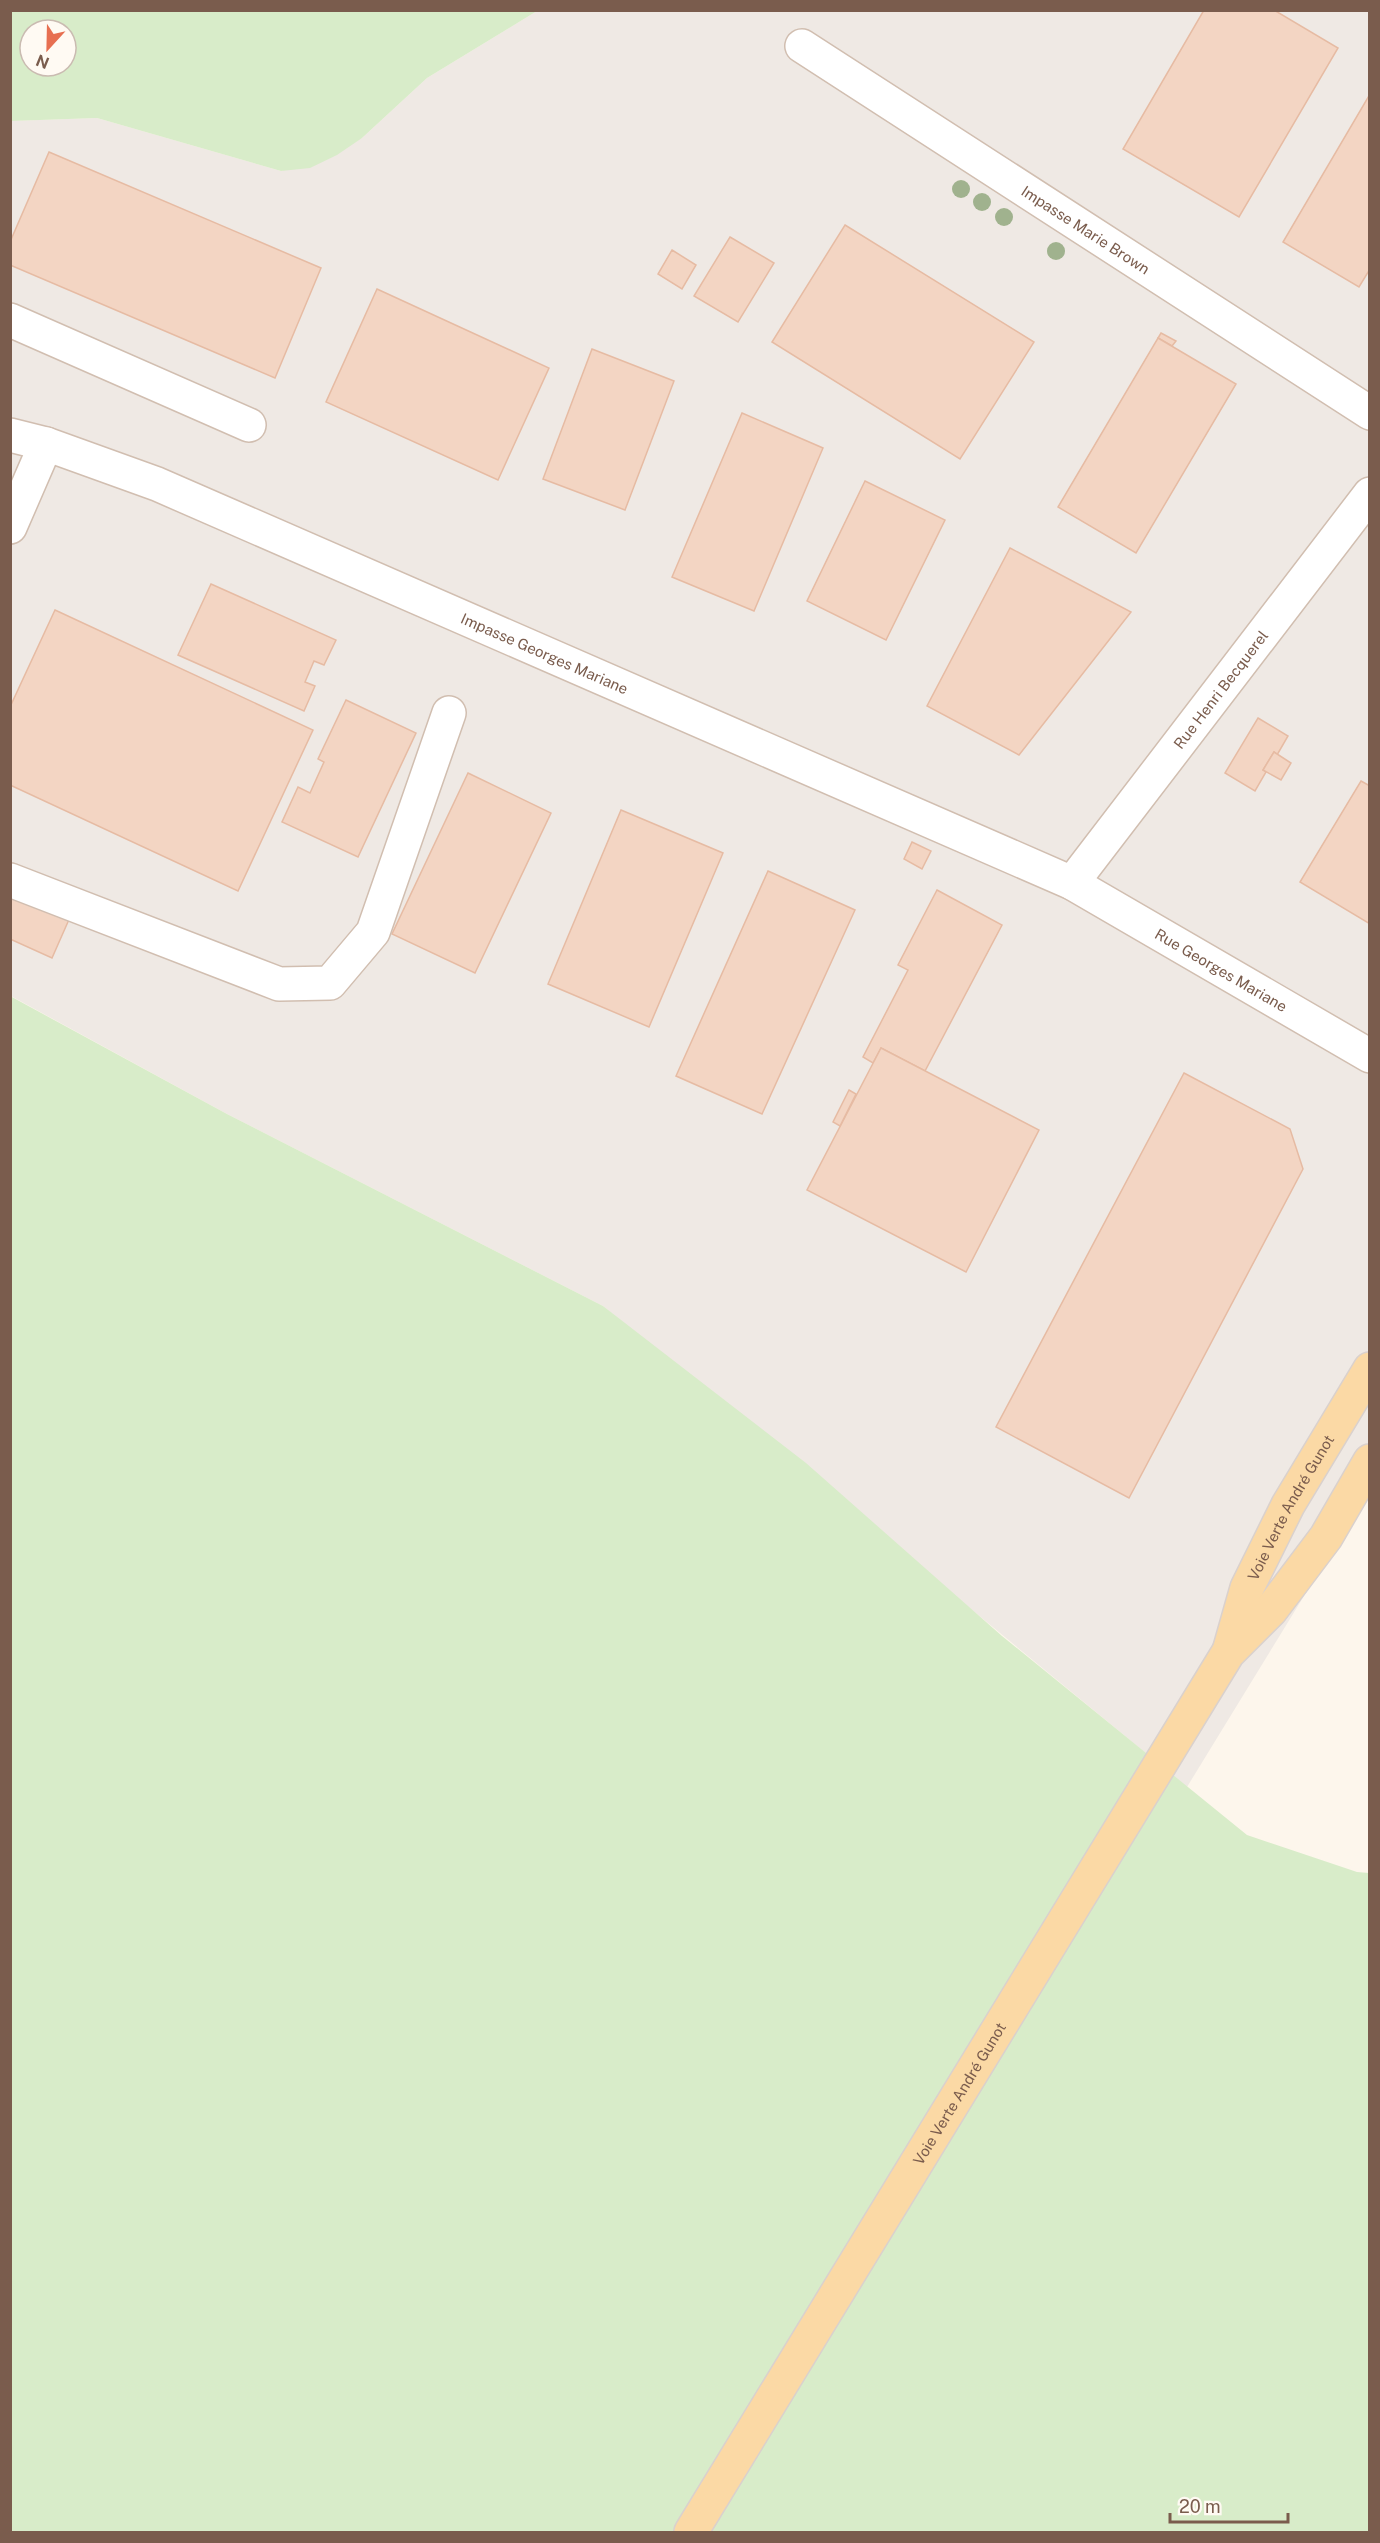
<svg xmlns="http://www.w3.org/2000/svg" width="1380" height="2543" font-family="'Public Sans',sans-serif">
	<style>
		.industrial { fill: #efe9e4 }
		.green { fill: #d8ecc9; fill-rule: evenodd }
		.building { fill: #f3d5c3; stroke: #e6bba3; stroke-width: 1.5 }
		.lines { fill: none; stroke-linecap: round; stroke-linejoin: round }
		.minor-casing { stroke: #d1beb0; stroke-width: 36 }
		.major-casing { stroke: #dad1cd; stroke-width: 36 }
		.minor { stroke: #fff; stroke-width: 33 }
		.major { stroke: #fbd9a5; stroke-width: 33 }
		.tree { fill: #a0b28e }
		.labels { text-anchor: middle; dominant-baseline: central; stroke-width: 6; stroke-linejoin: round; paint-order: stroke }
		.street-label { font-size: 15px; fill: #7a5c4d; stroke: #fffaf3 }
	</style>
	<rect width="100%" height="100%" fill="#fdf6ec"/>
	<!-- industrial -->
	<polygon class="industrial" points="537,11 1369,11 1369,1490 1187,1787 603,1306 227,1114 11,996 10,121 97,118 281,171 362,138 427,78"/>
	<!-- green -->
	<g class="green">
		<path d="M10,11L11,10L537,11L427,78L362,138L337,155L310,168L281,171L97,118L11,121ZM30,30H66V66H30Z"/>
		<polygon points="10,996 227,1114 603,1306 806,1463 1002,1636 1247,1835 1357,1872 1369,1873 1369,2532 11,2532"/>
	</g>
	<!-- building -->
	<g class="building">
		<polygon points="1204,10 1274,10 1338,48 1239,217 1123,149"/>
		<polygon points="1370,94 1370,269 1359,287 1283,242"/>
		<polygon points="49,152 321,268 275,378 10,265 10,242"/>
		<polygon points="845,225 1034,342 960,459 772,342"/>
		<polygon points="730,237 774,263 738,322 694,296"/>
		<polygon points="672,250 696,265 682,289 658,274"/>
		<polygon points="377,289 549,368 498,480 326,402"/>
		<polygon points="1161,333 1176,341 1172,346 1158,338"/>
		<polygon points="1158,338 1236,384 1136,553 1058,507"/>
		<polygon points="592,349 674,381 625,510 543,479"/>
		<polygon points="742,413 823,448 754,611 672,577"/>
		<polygon points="865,481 945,520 886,640 807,601"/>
		<polygon points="1010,548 1131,612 1019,755 927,706"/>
		<polygon points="211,584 336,640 324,665 314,661 305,682 315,686 304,711 178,655"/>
		<polygon points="55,610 313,730 238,891 10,785 10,707"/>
		<polygon points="346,700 416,733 358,857 282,822 298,787 310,793 324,762 318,759"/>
		<polygon points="1258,718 1288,736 1277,755 1274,752 1263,770 1266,772 1255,791 1225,773"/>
		<polygon points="1274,752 1291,763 1281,780 1263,770"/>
		<polygon points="468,773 551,813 475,973 392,934"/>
		<polygon points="1361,781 1370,786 1370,924 1300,882"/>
		<polygon points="621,810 723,853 649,1027 548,984"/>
		<polygon points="912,842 931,851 922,869 904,859"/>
		<polygon points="768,871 855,910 762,1114 676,1076"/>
		<polygon points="14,890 71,915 52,958 10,939 10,899"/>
		<polygon points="937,890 1002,925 925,1071 881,1048 873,1063 863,1057 908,970 898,965"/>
		<polygon points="881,1048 1039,1130 966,1272 807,1190"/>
		<polygon points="1184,1073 1290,1129 1303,1169 1129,1498 996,1427"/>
		<polygon points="849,1090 856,1094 840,1126 833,1122"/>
	</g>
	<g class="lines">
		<!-- minor casing -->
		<g class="minor-casing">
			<g id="minor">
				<path id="s1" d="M802,46L1370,413"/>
				<polyline points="10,320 249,425"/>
				<path id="s2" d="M10,435L46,444L157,484L1072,883L1370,1056"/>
				<polyline points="10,527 46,444"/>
				<polyline points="10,880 279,984 330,983 373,932 449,713"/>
				<path id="s3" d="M1072,883L1370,494"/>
			</g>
		</g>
		<!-- major casing -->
		<g class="major-casing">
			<g id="major">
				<path id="s4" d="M1230,1648L1247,1588L1288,1505L1370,1369"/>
				<path id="s5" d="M691,2532L1228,1653L1271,1610L1326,1537L1370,1461"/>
			</g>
		</g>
		<!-- minor -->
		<use href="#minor" class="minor"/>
		<!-- major -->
		<use href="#major" class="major"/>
	</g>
	<!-- trees -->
	<g class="tree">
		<circle cx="961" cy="189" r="9"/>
		<circle cx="982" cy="202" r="9"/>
		<circle cx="1004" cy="217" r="9"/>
		<circle cx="1056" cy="251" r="9"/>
	</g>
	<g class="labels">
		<!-- street labels -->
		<g class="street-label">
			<text stroke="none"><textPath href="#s1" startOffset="338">Impasse Marie Brown</textPath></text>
			<text stroke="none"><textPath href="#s2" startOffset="578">Impasse Georges Mariane</textPath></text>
			<text stroke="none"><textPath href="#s3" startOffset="244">Rue Henri Becquerel</textPath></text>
			<text stroke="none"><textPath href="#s2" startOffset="1326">Rue Georges Mariane</textPath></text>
			<text stroke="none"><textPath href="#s4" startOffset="154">Voie Verte André Gunot</textPath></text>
			<text stroke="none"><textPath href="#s5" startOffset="514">Voie Verte André Gunot</textPath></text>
		</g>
	</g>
	<!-- border -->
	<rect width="1380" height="2543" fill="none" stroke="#7a5c4d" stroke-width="24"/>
	<!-- north arrow -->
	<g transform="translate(48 48) rotate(202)"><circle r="28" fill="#fffaf3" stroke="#cabbb1" stroke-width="1.5"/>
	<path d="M0-4.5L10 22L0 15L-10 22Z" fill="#e76f51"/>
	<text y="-9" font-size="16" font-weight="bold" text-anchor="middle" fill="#7a5c4d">N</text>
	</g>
	<!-- scale -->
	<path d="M1170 2513v9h118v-9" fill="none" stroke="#7a5c4d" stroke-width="3"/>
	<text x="1179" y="2513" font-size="18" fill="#7a5c4d" stroke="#fffaf3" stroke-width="4.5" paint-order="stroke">20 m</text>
</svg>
